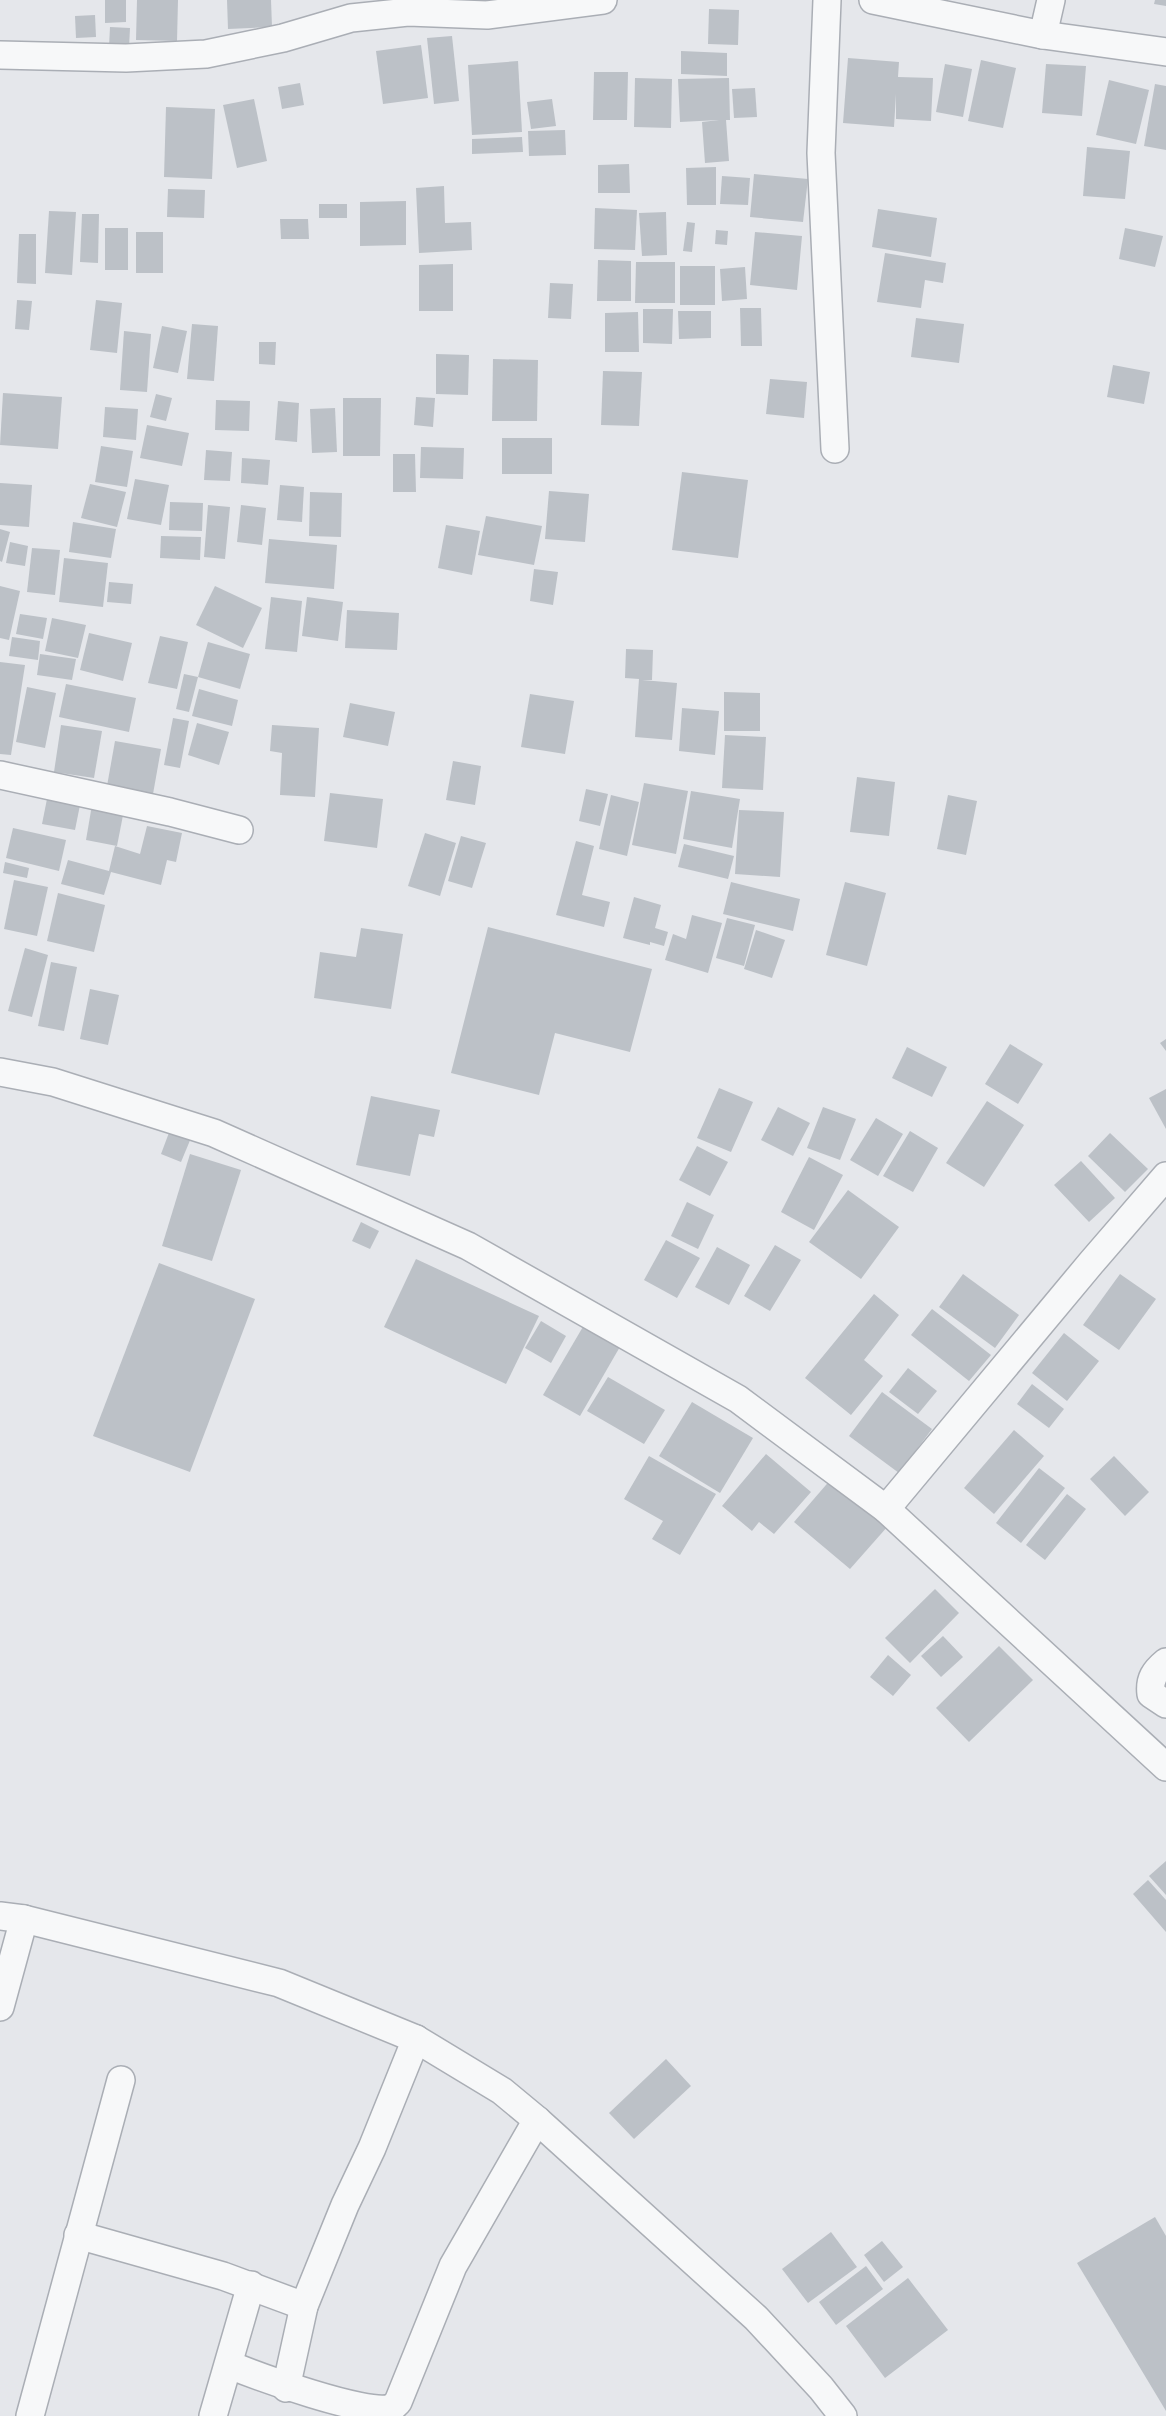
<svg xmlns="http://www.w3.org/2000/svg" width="1166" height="2416" font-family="Karla,sans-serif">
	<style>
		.building { fill: #bcc1c7 }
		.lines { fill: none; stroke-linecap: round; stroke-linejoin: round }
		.street-casing { stroke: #aaaeb5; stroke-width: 30 }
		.street { stroke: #f7f8f9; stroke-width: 27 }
	</style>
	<rect width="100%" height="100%" fill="#e5e7eb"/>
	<!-- building -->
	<g class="building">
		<polygon points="105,0 126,0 126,22 105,23"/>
		<polygon points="137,0 178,0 177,41 136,40"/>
		<polygon points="227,0 271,0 272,27 228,29"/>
		<polygon points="1155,0 1166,0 1166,6 1154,4"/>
		<polygon points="709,9 739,10 738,45 708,44"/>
		<polygon points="95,15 96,37 76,38 75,16"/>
		<polygon points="110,27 130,28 129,48 109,47"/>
		<polygon points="452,36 459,101 434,104 427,38"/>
		<polygon points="421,45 428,98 383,104 376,51"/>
		<polygon points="681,51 727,53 727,76 681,74"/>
		<polygon points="848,58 899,62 898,77 933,78 931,121 896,119 896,94 894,127 843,123"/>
		<polygon points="981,60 1016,68 1003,128 968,121"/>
		<polygon points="518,61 522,132 472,135 468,65"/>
		<polygon points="945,64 972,69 963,117 936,112"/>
		<polygon points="1046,64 1086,66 1082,116 1042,113"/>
		<polygon points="594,72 628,72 627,120 593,120"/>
		<polygon points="635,78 672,79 671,128 634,127"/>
		<polygon points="729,78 730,120 726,120 729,161 705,163 702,122 719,120 680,122 678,79"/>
		<polygon points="1109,80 1149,90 1136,144 1096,135"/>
		<polygon points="300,83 304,105 282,109 278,87"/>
		<polygon points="1155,84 1166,86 1166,150 1144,146"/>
		<polygon points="755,88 757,117 734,118 732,89"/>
		<polygon points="254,99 267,161 237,168 223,105"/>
		<polygon points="552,99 556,126 531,129 527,102"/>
		<polygon points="166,107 215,109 212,179 164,177"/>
		<polygon points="565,130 566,155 529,156 528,131"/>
		<polygon points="522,137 523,152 472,154 472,139"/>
		<polygon points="1087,147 1130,151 1125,199 1083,196"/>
		<polygon points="629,164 630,193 598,193 598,165"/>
		<polygon points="716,167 716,205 687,205 686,168"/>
		<polygon points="754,174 808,179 803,222 750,217"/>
		<polygon points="722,176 750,178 748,205 720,204"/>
		<polygon points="444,186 445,223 471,222 472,250 419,253 416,188"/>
		<polygon points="168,189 205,190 204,218 167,217"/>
		<polygon points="406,201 406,245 360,246 360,202"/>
		<rect x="319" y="204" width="28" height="14"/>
		<polygon points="595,208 637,210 635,250 594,249"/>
		<polygon points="878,209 937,218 931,257 872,247"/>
		<polygon points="49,211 76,212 72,275 45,273"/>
		<polygon points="666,212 667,255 642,256 639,213"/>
		<polygon points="82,214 99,214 98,263 80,262"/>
		<polygon points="280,219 308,219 309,239 281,239"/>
		<polygon points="687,222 695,223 692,252 683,251"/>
		<rect x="105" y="228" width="23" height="42"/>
		<polygon points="1125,228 1163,236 1155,267 1119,259"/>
		<polygon points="716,230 728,231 727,245 715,244"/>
		<rect x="136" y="232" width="27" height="41"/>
		<polygon points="755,232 802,236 797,290 750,285"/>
		<polygon points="19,234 36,234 36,284 17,283"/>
		<polygon points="885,253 946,263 943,283 925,280 921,308 877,302"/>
		<polygon points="598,260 631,261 631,301 597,301"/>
		<polygon points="636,262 675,262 675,303 635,303"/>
		<polygon points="453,264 453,311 419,311 419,265"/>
		<rect x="680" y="266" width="35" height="39"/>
		<polygon points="745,267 747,299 722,301 720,269"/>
		<polygon points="550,283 573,284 571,319 548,318"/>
		<polygon points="17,300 32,301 29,330 15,329"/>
		<polygon points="96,300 122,303 117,353 90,350"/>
		<polygon points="740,308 761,308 762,346 741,346"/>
		<polygon points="643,309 673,309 672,344 643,343"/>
		<polygon points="678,311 711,311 711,338 679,339"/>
		<polygon points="638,312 639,352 605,352 605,313"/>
		<polygon points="916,318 964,324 959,363 911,357"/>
		<polygon points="192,324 218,326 214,381 187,379"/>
		<polygon points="162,326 187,331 178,373 153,368"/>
		<polygon points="124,331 151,334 147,392 120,390"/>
		<polygon points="259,342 276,342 275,365 259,364"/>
		<polygon points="436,354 469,355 468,395 436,394"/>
		<polygon points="493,359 538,360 537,421 492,421"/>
		<polygon points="1113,365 1150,372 1144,404 1107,397"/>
		<polygon points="603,371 642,372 639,426 601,425"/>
		<polygon points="770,379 807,382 804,418 766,414"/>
		<polygon points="3,393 62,397 58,449 0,445"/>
		<polygon points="156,394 172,398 166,421 150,417"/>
		<polygon points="416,397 435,398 433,427 414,425"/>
		<polygon points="343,398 381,398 380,456 343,456"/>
		<polygon points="216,400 250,401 249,431 215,430"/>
		<polygon points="278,401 299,403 297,442 275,440"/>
		<polygon points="105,407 138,409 136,440 103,437"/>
		<polygon points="335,408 337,452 312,453 310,409"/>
		<polygon points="147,425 189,433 182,466 140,458"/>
		<rect x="502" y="438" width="50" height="36"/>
		<polygon points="101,446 133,451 127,487 95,482"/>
		<polygon points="421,447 464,448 463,479 420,478"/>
		<polygon points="206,450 232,452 230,481 204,480"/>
		<polygon points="393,454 415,454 416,492 393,492"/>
		<polygon points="242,458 270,460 268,485 241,483"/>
		<polygon points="682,472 748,480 738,558 672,550"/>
		<polygon points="135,479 169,485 161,525 127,519"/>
		<polygon points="0,483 32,485 29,527 0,525"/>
		<polygon points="90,484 126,492 117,527 81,518"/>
		<polygon points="280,485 304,487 302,522 277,520"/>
		<polygon points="549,491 589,494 585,542 545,539"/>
		<polygon points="310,492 342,493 341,537 309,536"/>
		<polygon points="170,502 203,503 202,531 169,530"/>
		<polygon points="208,505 230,507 225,559 204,557"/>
		<polygon points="241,505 266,508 262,545 237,542"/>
		<polygon points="486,516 542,526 534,565 478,555"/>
		<polygon points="73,522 116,529 111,558 69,552"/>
		<polygon points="446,525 480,531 472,575 438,568"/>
		<polygon points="0,529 10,532 2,562 0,561"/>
		<polygon points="161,536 201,537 200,560 160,558"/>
		<polygon points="269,539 337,545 334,589 265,583"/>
		<polygon points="10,542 28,546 25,566 6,563"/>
		<polygon points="32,548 60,550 55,595 27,592"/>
		<polygon points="64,558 108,563 103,607 59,602"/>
		<polygon points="534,569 558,572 553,605 530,601"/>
		<polygon points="109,582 133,584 131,604 107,602"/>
		<polygon points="0,586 20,591 9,640 0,638"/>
		<polygon points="215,586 262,608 243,648 196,625"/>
		<polygon points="271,597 302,601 297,652 265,649"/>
		<polygon points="307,597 343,602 338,641 302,636"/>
		<polygon points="347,610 399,613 397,650 345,648"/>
		<polygon points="20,614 47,618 43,639 16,634"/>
		<polygon points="52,618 86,625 78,658 45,651"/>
		<polygon points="89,633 132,643 123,681 80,670"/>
		<polygon points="160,636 188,642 177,689 148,683"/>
		<polygon points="12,637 40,641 38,660 9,656"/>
		<polygon points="208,642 250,654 240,689 198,677"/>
		<polygon points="626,649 653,650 652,680 642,680 677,683 672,740 635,737 639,679 625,678"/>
		<polygon points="40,654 76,659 72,680 37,675"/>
		<polygon points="0,662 25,665 11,755 0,754"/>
		<polygon points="184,674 198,677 189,712 176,709"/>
		<polygon points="66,684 136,698 129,732 59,717"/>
		<polygon points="27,687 56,693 45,748 16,742"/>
		<polygon points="199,689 238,700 232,726 192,716"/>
		<polygon points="724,692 760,693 760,731 724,731"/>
		<polygon points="530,694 574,701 565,754 521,747"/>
		<polygon points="350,703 395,712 388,746 343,737"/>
		<polygon points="682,708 719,711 715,755 679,751"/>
		<polygon points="173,718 189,721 180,768 164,765"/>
		<polygon points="197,723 229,732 219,765 188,755"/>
		<polygon points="61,725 102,731 94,778 54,772"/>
		<polygon points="272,725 319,728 315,797 280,795 282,753 270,751"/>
		<polygon points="725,735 766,737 763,790 722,788"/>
		<polygon points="115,741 161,749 153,794 107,786"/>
		<polygon points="453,761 481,766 475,805 446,800"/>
		<polygon points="857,777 895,782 889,836 850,832"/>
		<polygon points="644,783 688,791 676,854 632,845"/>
		<polygon points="49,789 82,795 75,830 42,824"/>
		<polygon points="586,789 608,794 600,826 579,821"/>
		<polygon points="691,791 740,799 732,848 683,839"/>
		<polygon points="330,793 383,799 377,848 324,841"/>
		<polygon points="611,795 639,802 627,856 599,849"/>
		<polygon points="948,795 977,801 966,855 937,849"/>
		<polygon points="93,799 125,805 117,846 86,840"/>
		<polygon points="739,810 784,812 780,877 735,874"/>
		<polygon points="147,826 182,833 176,862 167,860 161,885 111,872 104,895 61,884 68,860 109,871 115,846 140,854"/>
		<polygon points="13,828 66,840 59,871 6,858"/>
		<polygon points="425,833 456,843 440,896 408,886"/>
		<polygon points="461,836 486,843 472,888 448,881"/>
		<polygon points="576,841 594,846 582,895 610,902 604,927 556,915"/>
		<polygon points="684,844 734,856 728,879 678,867"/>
		<polygon points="5,862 29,868 27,878 3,873"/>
		<polygon points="14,880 48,887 37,936 4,929"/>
		<polygon points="731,882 800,899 793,931 723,914"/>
		<polygon points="845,882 886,893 867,966 826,955"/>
		<polygon points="58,893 105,905 94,952 47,941"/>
		<polygon points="634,897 661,905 655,928 668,932 664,946 650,942 650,945 623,938"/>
		<polygon points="692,915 722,923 708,973 665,960 673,934 686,939"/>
		<polygon points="727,918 755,925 744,966 716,958"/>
		<polygon points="488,927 652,969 630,1052 555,1033 539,1095 451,1073"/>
		<polygon points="361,928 403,934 391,1009 314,998 320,952 356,957"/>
		<polygon points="756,930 785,940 772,978 744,969"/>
		<polygon points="25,948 48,955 32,1017 8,1011"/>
		<polygon points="51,962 77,967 64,1031 38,1026"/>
		<polygon points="90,989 119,995 108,1045 80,1039"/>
		<polygon points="1166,1039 1166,1051 1160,1043"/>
		<polygon points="1010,1044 1043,1064 1018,1104 985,1084"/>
		<polygon points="907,1047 947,1067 932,1097 892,1078"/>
		<polygon points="719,1088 753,1102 731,1152 697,1138"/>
		<polygon points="1166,1089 1166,1129 1149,1098"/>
		<polygon points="371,1096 440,1110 434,1137 419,1134 410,1176 356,1165"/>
		<polygon points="987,1101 1024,1125 984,1187 946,1163"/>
		<polygon points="778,1107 810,1123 793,1156 761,1140"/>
		<polygon points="823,1107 856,1119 840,1160 807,1148"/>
		<polygon points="876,1118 903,1134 878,1176 850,1160"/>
		<polygon points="170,1130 191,1138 181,1162 161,1154"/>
		<polygon points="910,1131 938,1148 913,1192 883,1176"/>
		<polygon points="1110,1133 1148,1169 1125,1192 1088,1156"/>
		<polygon points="697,1146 728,1162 710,1196 679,1180"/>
		<polygon points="190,1154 241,1170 212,1261 162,1246"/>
		<polygon points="809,1157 843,1175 814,1230 781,1212"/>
		<polygon points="1081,1161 1115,1198 1089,1222 1054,1185"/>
		<polygon points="848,1190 899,1227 861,1279 809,1242"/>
		<polygon points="687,1202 714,1215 698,1249 671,1236"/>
		<polygon points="361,1222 379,1231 370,1249 352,1241"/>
		<polygon points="666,1240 700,1258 677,1298 644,1280"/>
		<polygon points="775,1245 801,1260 770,1311 744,1296"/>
		<polygon points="717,1247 750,1265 729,1305 695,1287"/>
		<polygon points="416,1259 539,1316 506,1384 384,1327"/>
		<polygon points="159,1263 255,1299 190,1472 93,1436"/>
		<polygon points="963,1274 1019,1315 995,1348 939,1307"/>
		<polygon points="1120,1274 1156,1299 1119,1350 1083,1325"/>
		<polygon points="874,1294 899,1315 864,1360 883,1376 851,1415 805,1378"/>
		<polygon points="932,1309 991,1355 969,1381 911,1335"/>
		<polygon points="541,1321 566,1336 551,1363 525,1348"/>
		<polygon points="584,1325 621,1345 580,1416 543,1395"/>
		<polygon points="1064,1333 1099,1361 1067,1401 1032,1373"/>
		<polygon points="908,1368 937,1391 918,1414 889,1392"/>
		<polygon points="608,1377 665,1410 644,1444 587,1411"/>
		<polygon points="1032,1384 1064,1409 1049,1428 1017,1404"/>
		<polygon points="882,1392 932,1429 899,1473 849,1436"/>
		<polygon points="692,1402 753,1438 720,1493 659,1456"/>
		<polygon points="1014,1430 1044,1456 994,1514 964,1488"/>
		<polygon points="766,1454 811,1492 774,1534 759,1522 752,1531 722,1506"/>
		<polygon points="649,1456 716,1494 680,1555 652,1539 663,1521 624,1499"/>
		<polygon points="1114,1456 1149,1492 1125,1516 1090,1479"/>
		<polygon points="1039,1468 1065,1488 1021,1543 996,1523"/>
		<polygon points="832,1478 888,1526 850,1569 794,1522"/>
		<polygon points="1067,1494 1086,1509 1045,1560 1026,1545"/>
		<polygon points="935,1589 959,1613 910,1663 885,1638"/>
		<polygon points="943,1636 963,1657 941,1677 921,1656"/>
		<polygon points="999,1646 1033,1680 969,1742 936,1708"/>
		<polygon points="888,1655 911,1675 893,1696 870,1677"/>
		<polygon points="1166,1861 1166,1895 1149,1876"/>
		<polygon points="1148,1880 1166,1900 1166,1932 1133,1894"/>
		<polygon points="666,2059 691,2086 634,2139 609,2113"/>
		<polygon points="1155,2217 1166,2236 1166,2411 1077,2263"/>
		<polygon points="831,2232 857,2267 808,2303 782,2269"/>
		<polygon points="882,2241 903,2267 884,2282 864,2255"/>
		<polygon points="866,2266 883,2289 836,2325 819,2302"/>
		<polygon points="908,2278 948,2330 885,2378 846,2326"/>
	</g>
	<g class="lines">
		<!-- street casing -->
		<g class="street-casing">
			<g id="street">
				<polyline points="827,0 821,153 835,449"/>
				<polyline points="873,0 1043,35 1166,52"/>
				<polyline points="1043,35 1051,0"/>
				<polyline points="0,55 126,58 206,54 283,38 351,18 408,12 487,15 603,0"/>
				<polyline points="0,775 170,812 239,830"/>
				<polyline points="0,1072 53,1082 214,1133 468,1246 738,1399 886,1509 1166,1767"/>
				<polyline points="886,1509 1091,1263 1166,1176"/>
				<path d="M1166,1662C1155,1671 1149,1679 1151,1694L1166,1704"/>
				<polyline points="0,1916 24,1919 279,1983 416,2039 502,2091 537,2120 756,2318 821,2388 843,2416"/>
				<polyline points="0,2007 24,1919"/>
				<polyline points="78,2235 223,2276 304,2306"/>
				<path d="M230,2365C257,2376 366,2416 391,2408C393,2407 396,2404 398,2402L453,2266L537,2120"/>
				<polyline points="286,2388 304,2306 345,2205 372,2148 416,2039"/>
				<polyline points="30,2416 121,2080"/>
				<polyline points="213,2416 251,2285"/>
			</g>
		</g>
		<!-- street -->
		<use href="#street" class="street"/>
	</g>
</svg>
